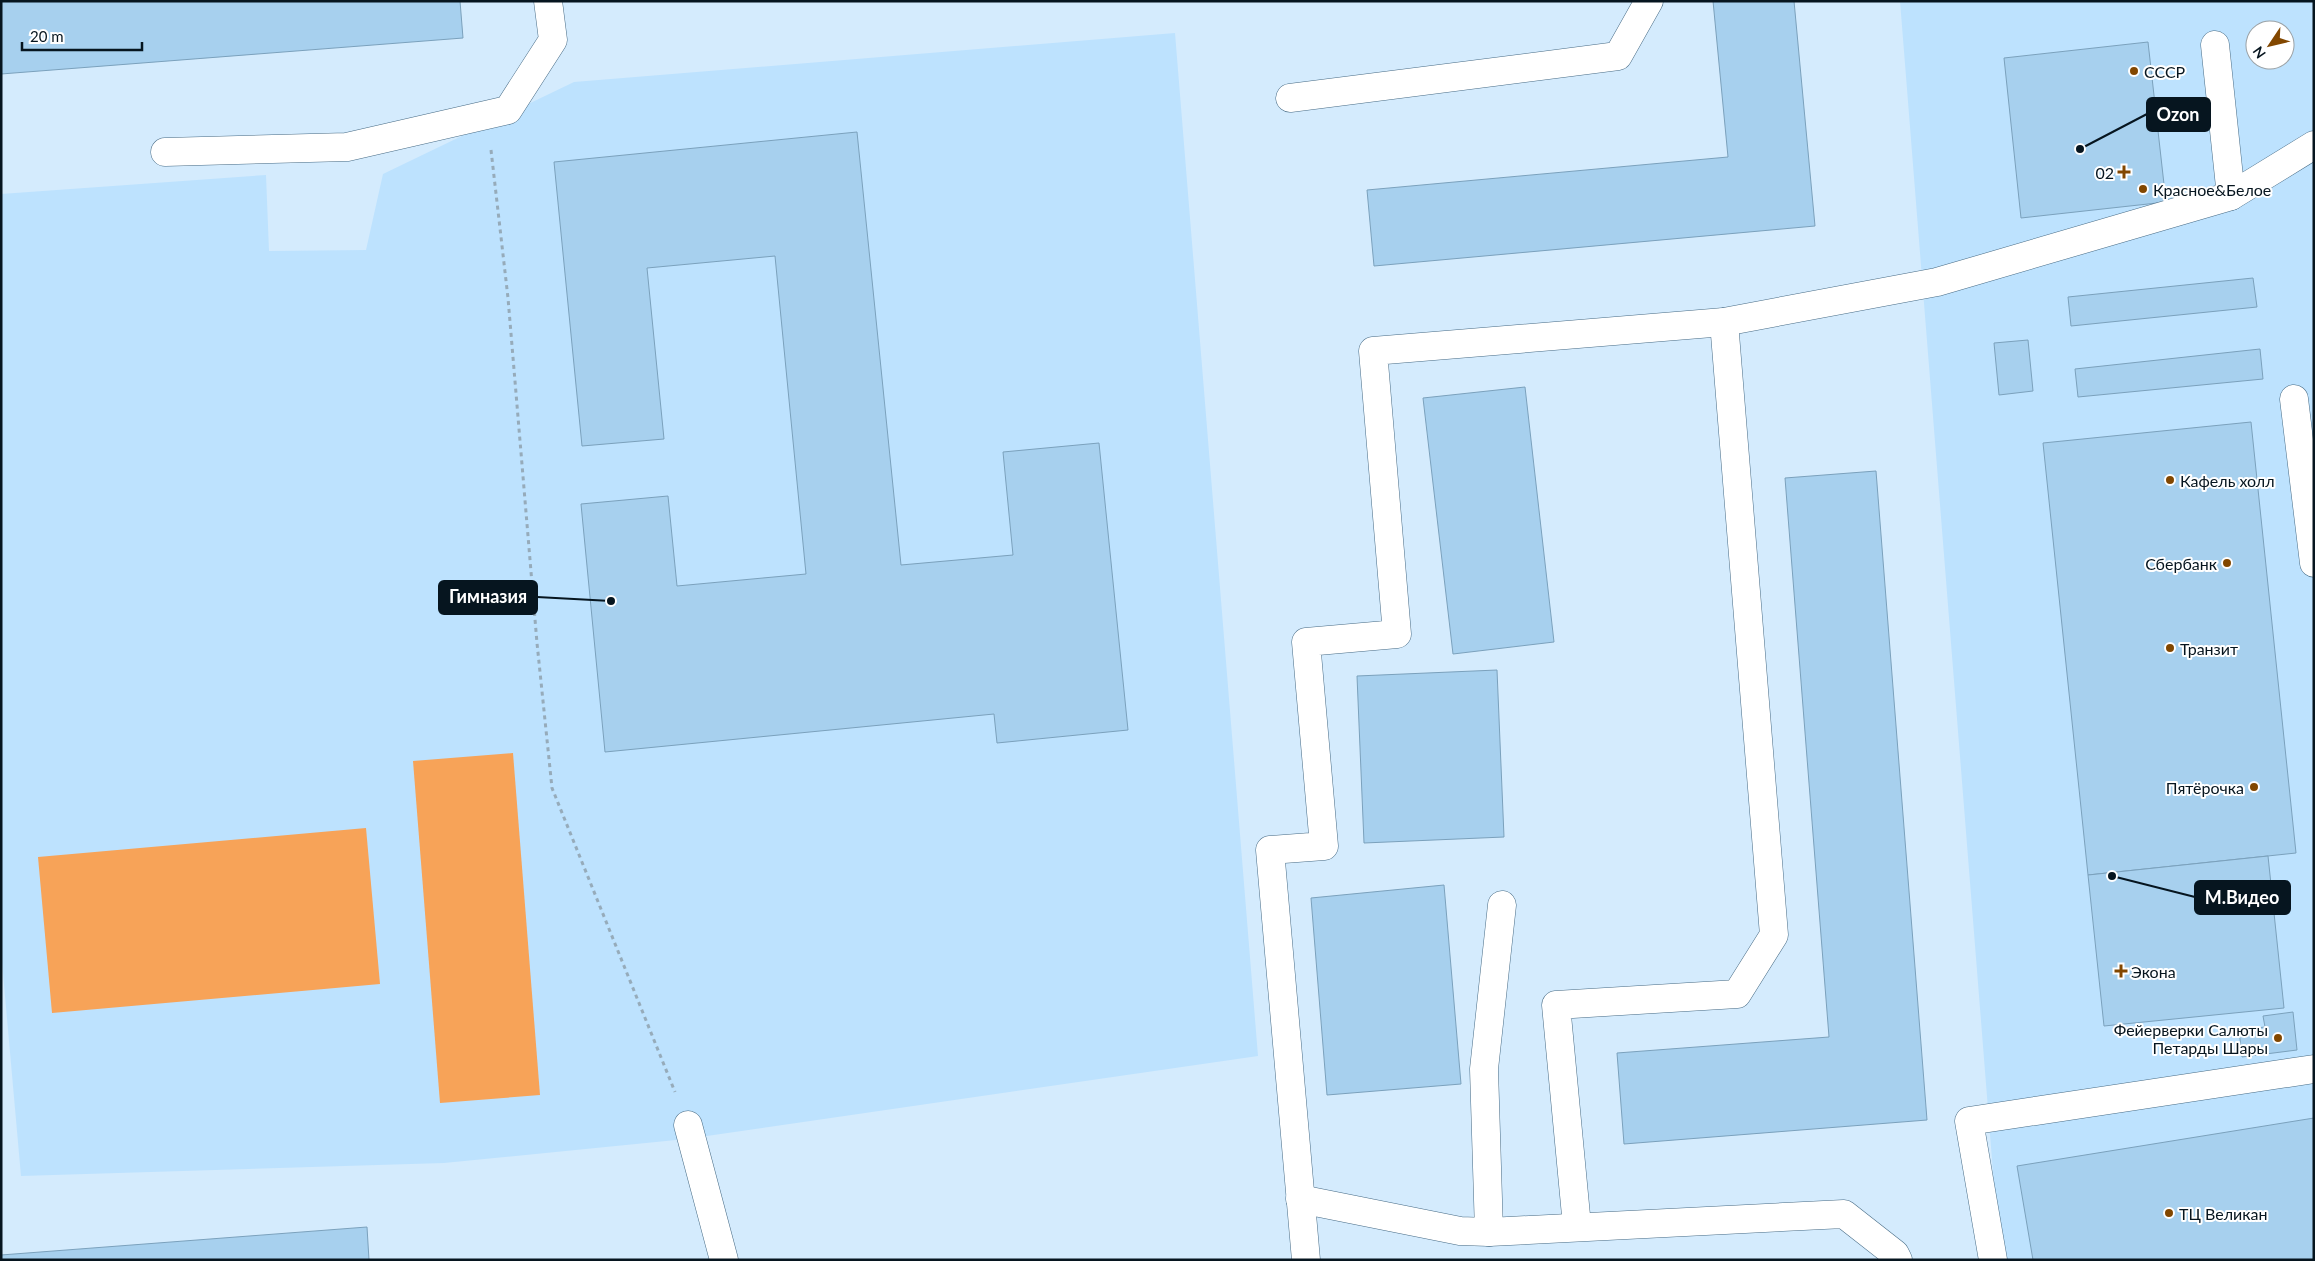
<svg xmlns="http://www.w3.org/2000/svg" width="2315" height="1261" font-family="Lato,sans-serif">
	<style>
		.built { fill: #bde2fe; fill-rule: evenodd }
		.garden { fill: #f7a358 }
		.building { fill: #a7d0ee; stroke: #7ba1bc }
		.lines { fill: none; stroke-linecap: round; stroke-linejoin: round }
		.minor-casing { stroke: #476b85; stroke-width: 29 }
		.path { stroke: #96abba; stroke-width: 3; stroke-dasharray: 4 4; stroke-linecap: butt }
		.minor { stroke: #fff; stroke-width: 28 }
		.poi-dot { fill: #824700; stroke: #fff; stroke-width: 2 }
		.labels { text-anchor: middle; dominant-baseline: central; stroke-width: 4; stroke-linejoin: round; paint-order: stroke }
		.poi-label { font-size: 16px; fill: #06151f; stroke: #fff; text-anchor: start }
		.leader { fill: none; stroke: #06151f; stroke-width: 2 }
		.callout-dot { fill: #06151f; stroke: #fff; stroke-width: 2 }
		.callout { fill: #06151f; stroke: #06151f; stroke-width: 2 }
		.callout-label { font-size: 18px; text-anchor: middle; font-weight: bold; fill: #fff }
	</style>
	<rect width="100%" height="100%" fill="#d4ebfd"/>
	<!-- built -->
	<g class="built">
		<path d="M1900,1H2314V1260H2000ZM2255,30H2285V60H2255Z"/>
		<polygon points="1175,33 1258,1056 686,1139 444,1163 21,1176 1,951 1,194 266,175 269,251 366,250 383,174 574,82"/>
	</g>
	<!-- garden -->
	<g class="garden">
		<polygon points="513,753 540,1095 440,1103 413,761"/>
		<polygon points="366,828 380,984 52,1013 38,857"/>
	</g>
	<!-- building -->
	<g class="building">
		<polygon points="1,1 460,1 463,38 1,74"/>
		<polygon points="1713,1 1794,1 1815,226 1374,266 1367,190 1728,157"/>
		<polygon points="2148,42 2166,202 2021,218 2004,58"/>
		<polygon points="857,132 901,565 1013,555 1003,452 1099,443 1128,730 997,743 994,714 605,752 581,504 668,496 677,586 806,574 775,256 647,268 664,439 582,446 554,162"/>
		<polygon points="2253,278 2257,307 2071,326 2068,297"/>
		<polygon points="2028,340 2033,391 1999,395 1994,343"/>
		<polygon points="2260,349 2263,379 2078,397 2075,369"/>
		<polygon points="1525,387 1554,642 1453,654 1423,398"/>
		<polygon points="2251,422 2296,853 2088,875 2043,443"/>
		<polygon points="1876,471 1927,1120 1624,1144 1617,1053 1829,1037 1785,478"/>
		<polygon points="1497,670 1504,837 1364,843 1357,676"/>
		<polygon points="2268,856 2284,1008 2104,1026 2088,875"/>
		<polygon points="1444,885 1461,1084 1327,1095 1311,898"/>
		<polygon points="2293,1012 2297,1050 2242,1057 2239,1030 2265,1027 2263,1016"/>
		<polygon points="2314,1118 2314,1260 2033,1260 2017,1166"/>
		<polygon points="367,1227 369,1260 1,1260 1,1255"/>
	</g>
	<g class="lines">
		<!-- minor casing -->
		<g class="minor-casing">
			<g id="minor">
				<polyline points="2215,45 2231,196"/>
				<polyline points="1290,98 1618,56 1649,1"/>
				<polyline points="165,152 347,147 508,110 553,40 548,1"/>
				<polyline points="2294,399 2314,563"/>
				<polyline points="688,1125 724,1260"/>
				<polyline points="1300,1199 1460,1231 1489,1232 1844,1214 1895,1254 1898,1260"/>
				<polyline points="1577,1226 1556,1005 1737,994 1774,935 1724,322"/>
				<polyline points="1489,1232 1484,1069 1502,905"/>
				<polyline points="1306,1260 1270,850 1324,846 1306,642 1397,634 1373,351 1724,322 1937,282 2231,196 2314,145"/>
				<polyline points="1993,1260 1969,1121 2314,1069"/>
			</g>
		</g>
		<!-- path -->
		<polyline class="path" points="491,150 508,298 537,643 552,788 675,1092"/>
		<!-- minor -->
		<use href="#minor" class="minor"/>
	</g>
	<!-- markers -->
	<g class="poi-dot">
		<circle cx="2134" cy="71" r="5"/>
		<path d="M2121.5 164.5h5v5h5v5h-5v5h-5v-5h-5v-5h5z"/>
		<circle cx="2143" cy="189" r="5"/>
		<circle cx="2170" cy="480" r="5"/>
		<circle cx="2227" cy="563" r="5"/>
		<circle cx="2170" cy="648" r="5"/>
		<circle cx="2254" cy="787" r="5"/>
		<path d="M2118.5 963.5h5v5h5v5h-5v5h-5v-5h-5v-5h5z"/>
		<circle cx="2278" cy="1038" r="5"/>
		<circle cx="2169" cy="1213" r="5"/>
	</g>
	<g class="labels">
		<!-- poi labels -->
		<g class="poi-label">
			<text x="2144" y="71">СССР</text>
			<text x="2114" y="172" text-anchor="end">02</text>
			<text x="2153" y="189">Красное&amp;Белое</text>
			<text x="2180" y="480">Кафель холл</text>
			<text x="2217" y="563" text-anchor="end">Сбербанк</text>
			<text x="2180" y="648">Транзит</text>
			<text x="2244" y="787" text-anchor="end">Пятёрочка</text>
			<text x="2131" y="971">Экона</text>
			<text x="2268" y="1029" text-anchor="end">Фейерверки Салюты<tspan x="2268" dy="18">Петарды Шары</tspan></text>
			<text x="2179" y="1213">ТЦ Великан</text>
		</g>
	</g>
	<!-- callouts -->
	<path class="leader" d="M2080 149L2147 114M611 601L537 597M2112 876L2195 897"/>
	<g class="callout-dot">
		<circle cx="2080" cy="149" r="5"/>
		<circle cx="611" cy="601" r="5"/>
		<circle cx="2112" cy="876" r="5"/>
	</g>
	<g class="callout">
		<rect x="2147" y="98" width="63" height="33" rx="5"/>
		<rect x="439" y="581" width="98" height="33" rx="5"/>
		<rect x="2195" y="881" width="95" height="33" rx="5"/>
	</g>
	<g class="callout-label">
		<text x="2178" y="121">Ozon</text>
		<text x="488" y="603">Гимназия</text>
		<text x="2242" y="904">М.Видео</text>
	</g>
	<!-- border -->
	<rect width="2315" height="1261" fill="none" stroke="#06151f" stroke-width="5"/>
	<!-- north arrow -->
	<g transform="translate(2270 45) rotate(235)"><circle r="24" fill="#ffffff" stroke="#9ba1a5"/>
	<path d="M0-4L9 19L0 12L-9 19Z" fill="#824700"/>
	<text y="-8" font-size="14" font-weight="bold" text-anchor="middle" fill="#06151f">N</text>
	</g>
	<!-- scale -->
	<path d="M22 42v8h120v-8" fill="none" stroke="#06151f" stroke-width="2.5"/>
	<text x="30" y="42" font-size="15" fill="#06151f" stroke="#ffffff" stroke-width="4" paint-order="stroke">20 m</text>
</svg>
